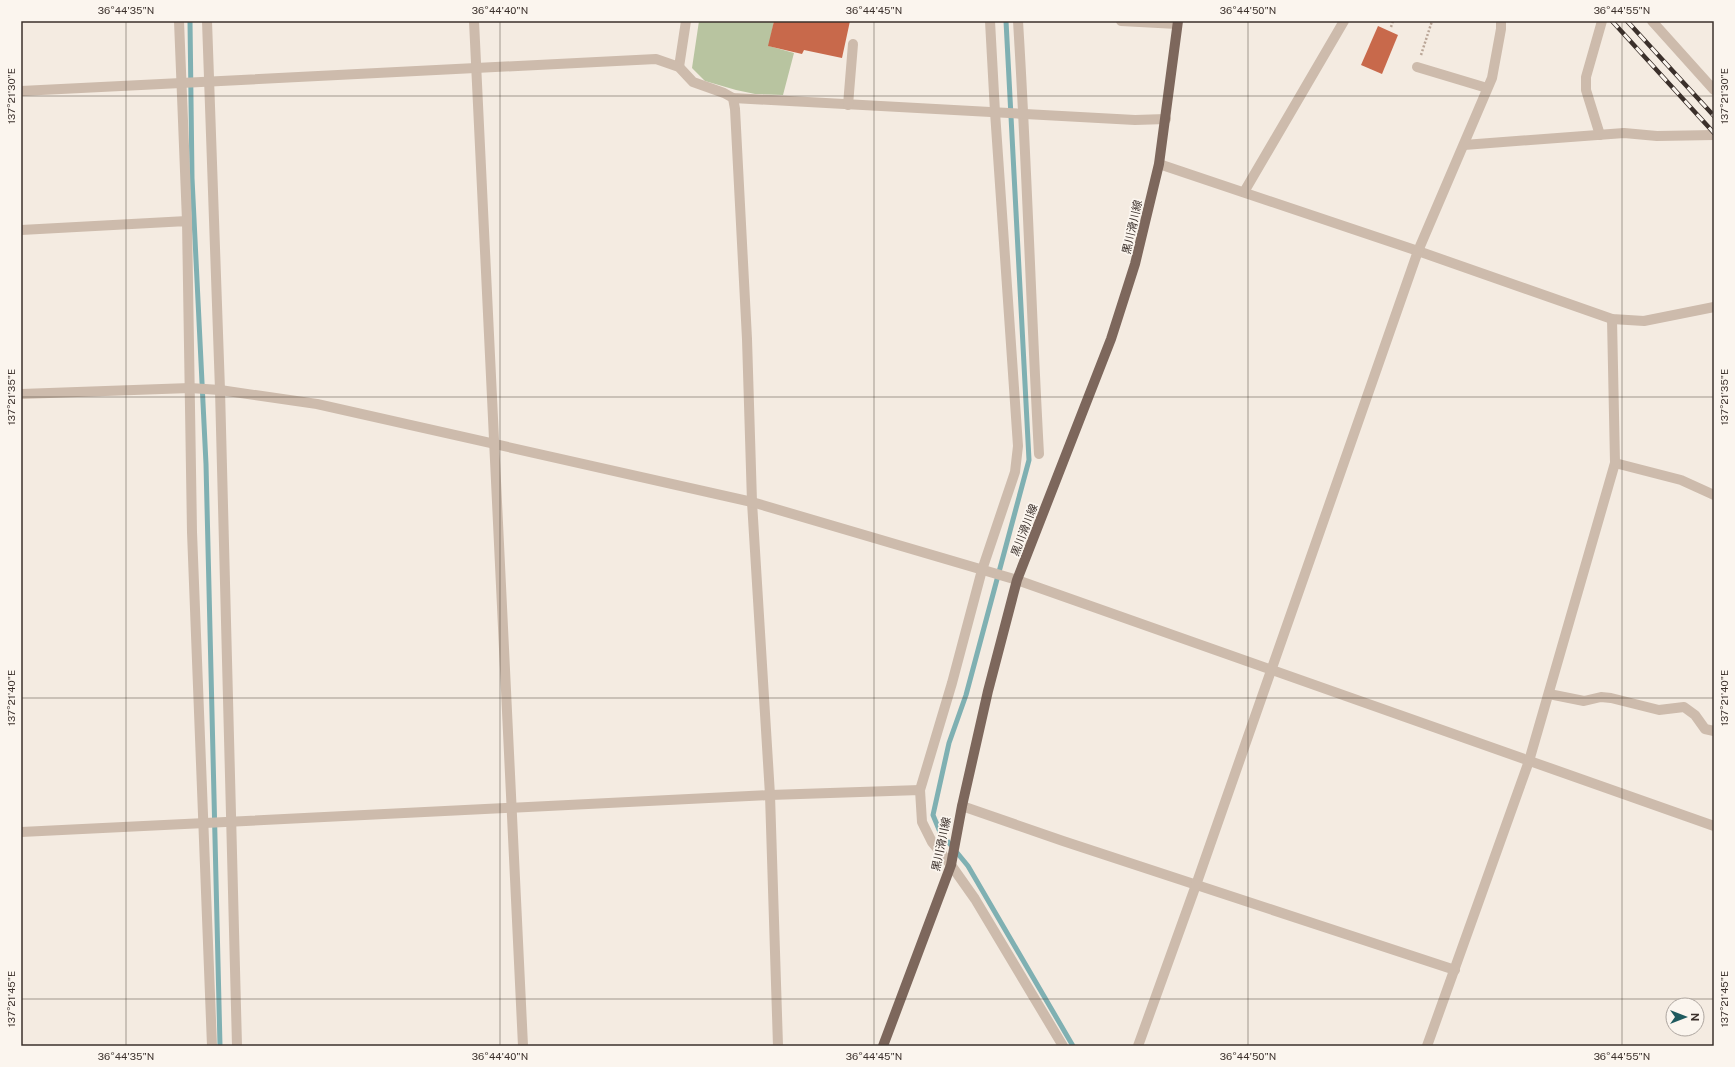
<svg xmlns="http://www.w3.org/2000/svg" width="1735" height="1067" font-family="'Public Sans','Noto Sans JP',sans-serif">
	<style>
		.green { fill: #b8c4a0 }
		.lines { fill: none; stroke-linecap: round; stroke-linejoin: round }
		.stream { stroke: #7fb0b2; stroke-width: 5 }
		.building { fill: #c8694b }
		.path { stroke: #b9a596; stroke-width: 2.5; stroke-dasharray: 2 2; stroke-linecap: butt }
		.minor { stroke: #cdbbac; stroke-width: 10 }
		.major { stroke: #7d675c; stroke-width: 10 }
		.rail-casing { stroke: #3b302b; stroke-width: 4.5 }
		.rail { stroke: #fbf5ee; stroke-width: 3; stroke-dasharray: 9; stroke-linecap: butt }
		.ticks { fill: none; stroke: #3b302b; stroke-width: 1; stroke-opacity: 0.45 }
		.labels { text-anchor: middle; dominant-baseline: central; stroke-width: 3.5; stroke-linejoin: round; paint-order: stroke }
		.street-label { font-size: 11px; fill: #3b302b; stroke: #fbf5ee }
		.neatline { fill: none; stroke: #3b302b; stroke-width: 1.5 }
		.ticks-label { font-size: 10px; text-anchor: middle; fill: #3b302b }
	</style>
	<rect width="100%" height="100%" fill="#f4ebe1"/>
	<!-- green -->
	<polygon class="green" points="699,21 774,21 769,46 794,53 783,95 755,94 736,90 705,81 692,68"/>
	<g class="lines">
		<!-- stream -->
		<g class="stream">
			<polyline points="190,21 192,178 206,464 220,1046"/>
			<polyline points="1006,21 1029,460 966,695 949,743 933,815 940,832 968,866 1073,1046"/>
		</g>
	</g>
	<!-- building -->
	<g class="building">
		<polygon points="774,21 850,21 842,58 804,50 802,54 768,46"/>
		<polygon points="1378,26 1398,35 1382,74 1361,65"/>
	</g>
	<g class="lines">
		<!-- path -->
		<g class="path">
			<polyline points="1391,27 1393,21"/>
			<polyline points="1421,55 1432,21"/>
		</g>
		<!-- minor -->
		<g class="minor">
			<polyline points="179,21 187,221"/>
			<polyline points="207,21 220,390 237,1046"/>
			<polyline points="474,21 523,1046"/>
			<path d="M1018,21C1027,165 1031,310 1039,454"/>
			<polyline points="1121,21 1177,24"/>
			<polyline points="1652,21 1714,90"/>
			<polyline points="679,67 686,21"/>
			<polyline points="1417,67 1487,88"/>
			<polyline points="21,91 656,59 679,67 693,82 724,93 733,98 1135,120 1166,119"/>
			<polyline points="733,98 735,109 747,339 752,502 770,795 778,1046"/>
			<polyline points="848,105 853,44"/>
			<polyline points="1600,135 1586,90 1586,77 1602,21"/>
			<polyline points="1464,145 1624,133 1657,136 1714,135"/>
			<polyline points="1159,164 1418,251 1612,319 1644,321 1714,307"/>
			<polyline points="1244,192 1344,21"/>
			<polyline points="21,230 187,221 192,532 212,1046"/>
			<polyline points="21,394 190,388 220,390 317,404 752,502 1017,580 1714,826"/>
			<polyline points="1615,463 1681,480 1714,495"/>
			<polyline points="1549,694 1584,701 1601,697 1611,698 1659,710 1684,707 1695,715 1705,729 1714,731"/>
			<polyline points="920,790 952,683 982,570 1015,472 1018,446 995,112 990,21"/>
			<polyline points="962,806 1063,841 1455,970"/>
			<polyline points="21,832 770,795 920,790 922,822 932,842 951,865 975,899 1063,1046"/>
			<polyline points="1138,1046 1196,885 1418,251 1492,78 1501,29 1501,21"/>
			<polyline points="1427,1046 1529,761 1615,463 1612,319"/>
		</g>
		<!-- major -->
		<polyline class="major" points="883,1046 951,865 962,806 988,691 1017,580 1111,339 1135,264 1159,164 1178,21"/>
		<!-- rail casing -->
		<g class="rail-casing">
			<g id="rail">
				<polyline points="1612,21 1714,133"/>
				<polyline points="1627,21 1714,116"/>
			</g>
		</g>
		<!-- rail -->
		<use href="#rail" class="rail"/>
	</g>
	<!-- ticks -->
	<path class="ticks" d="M126,21V1046M500,21V1046M874,21V1046M1248,21V1046M1622,21V1046M21,96H1714M21,397H1714M21,698H1714M21,999H1714"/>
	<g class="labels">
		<!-- street labels -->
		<g class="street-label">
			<text transform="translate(1132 227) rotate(-77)">黒川滑川線</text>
			<text transform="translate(1024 530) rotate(-69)">黒川滑川線</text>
			<text transform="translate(941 844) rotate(-78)">黒川滑川線</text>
		</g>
	</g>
	<!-- border -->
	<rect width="1735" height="1067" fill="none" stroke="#fbf5ee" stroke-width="44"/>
	<!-- north arrow -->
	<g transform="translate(1685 1017) rotate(90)"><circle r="19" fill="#fbf5ee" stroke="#aea6a0"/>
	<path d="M0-3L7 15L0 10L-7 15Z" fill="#1f5a5e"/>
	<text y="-6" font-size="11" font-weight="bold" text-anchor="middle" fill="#3b302b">N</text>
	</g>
	<rect x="22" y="22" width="1691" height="1023" class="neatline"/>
	<g class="ticks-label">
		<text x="126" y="14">36°44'35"N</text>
		<text x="500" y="14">36°44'40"N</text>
		<text x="874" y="14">36°44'45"N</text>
		<text x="1248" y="14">36°44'50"N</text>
		<text x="1622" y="14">36°44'55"N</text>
		<text transform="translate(1724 96) rotate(-90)" y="4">137°21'30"E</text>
		<text transform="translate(11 96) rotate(-90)" y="4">137°21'30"E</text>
		<text transform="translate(1724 397) rotate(-90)" y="4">137°21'35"E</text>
		<text transform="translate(11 397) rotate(-90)" y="4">137°21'35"E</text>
		<text transform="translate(1724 698) rotate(-90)" y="4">137°21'40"E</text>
		<text transform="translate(11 698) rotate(-90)" y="4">137°21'40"E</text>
		<text transform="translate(11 999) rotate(-90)" y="4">137°21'45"E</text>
		<text transform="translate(1724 999) rotate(-90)" y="4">137°21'45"E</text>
		<text x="126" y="1060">36°44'35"N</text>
		<text x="500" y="1060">36°44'40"N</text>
		<text x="874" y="1060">36°44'45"N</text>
		<text x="1248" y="1060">36°44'50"N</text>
		<text x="1622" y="1060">36°44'55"N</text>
	</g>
</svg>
